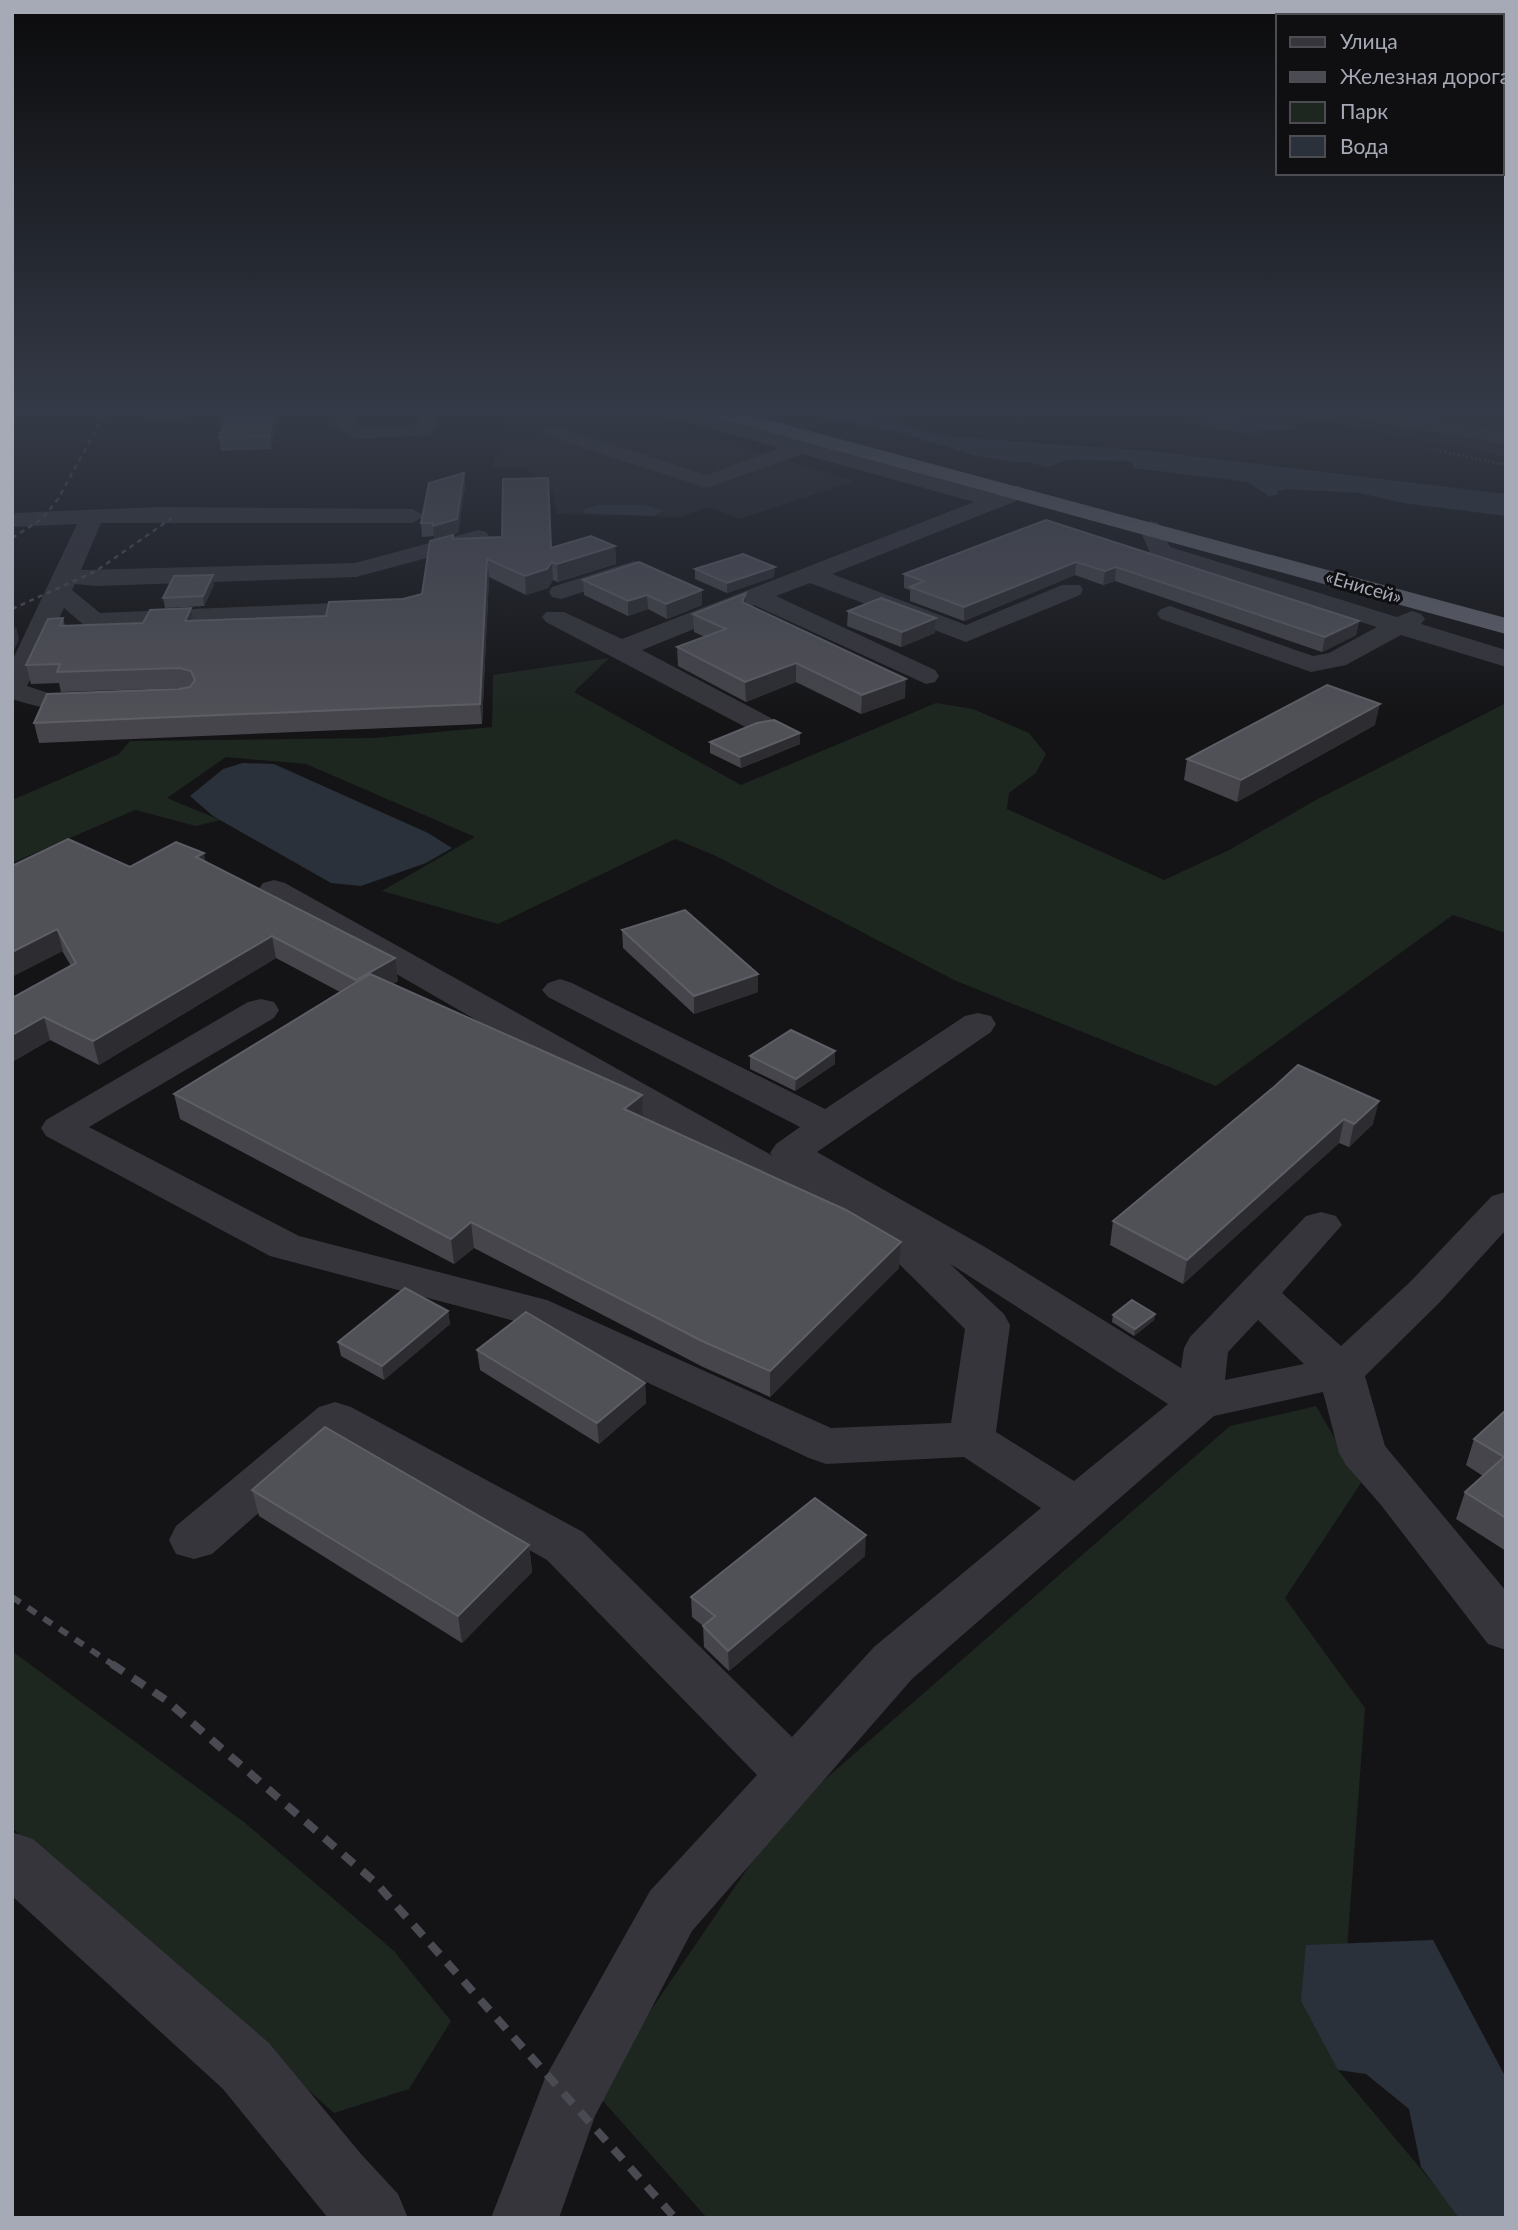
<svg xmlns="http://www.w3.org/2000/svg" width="1518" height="2230" font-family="Lato,sans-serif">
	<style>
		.built { fill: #202023 }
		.green { fill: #1e2620 }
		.water { fill: #2a313a }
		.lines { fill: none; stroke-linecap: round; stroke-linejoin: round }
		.path { stroke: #3b3c42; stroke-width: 2.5; stroke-dasharray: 2 2.5; stroke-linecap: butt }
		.minor { fill: #35353b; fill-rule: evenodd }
		.highway { fill: #61636c; fill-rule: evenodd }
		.rail-far2 { stroke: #4a4b52; stroke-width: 2.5; stroke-dasharray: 5 4.5; stroke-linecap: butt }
		.rail-far1 { stroke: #4a4b52; stroke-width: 6; stroke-dasharray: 10 9; stroke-linecap: butt }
		.rail { stroke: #4a4b52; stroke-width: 8; stroke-dasharray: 14 11; stroke-linecap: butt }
		.wall { fill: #45454b }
		.shaded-wall { fill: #2d2d31 }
		.building { fill: #505057; stroke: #5d5e66; stroke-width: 2 }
		.labels { text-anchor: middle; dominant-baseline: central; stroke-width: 6; stroke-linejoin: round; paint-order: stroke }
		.far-street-label { font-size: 19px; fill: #a6a9b6; stroke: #0f0f11 }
	</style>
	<rect width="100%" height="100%" fill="#141416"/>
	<!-- built -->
	<g class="built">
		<polygon points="508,406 602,406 855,481 739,519 709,507 680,517 557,514 553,492 526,468 491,468 504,434"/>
		<polygon points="1248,406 1506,406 1506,457 1435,442"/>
	</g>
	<!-- green -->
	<g class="green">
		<polygon points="1333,406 1506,406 1506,434"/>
		<polygon points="609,658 574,692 741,785 936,703 973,709 1029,733 1046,754 1036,773 1009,793 1007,809 1164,880 1229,850 1316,800 1506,703 1506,933 1453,915 1216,1086 954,980 716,856 675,839 498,924 382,891 475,837 306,764 226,757 167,798 220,820 196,826 135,810 12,863 12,800 119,754 130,741 374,738 492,727 493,675"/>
		<polygon points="1316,1406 1361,1483 1285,1598 1365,1708 1338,2070 1462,2218 707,2218 595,2092 784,1815 1230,1426"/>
		<polygon points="12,1651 244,1822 394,1951 451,2021 409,2089 334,2113 12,1828"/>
	</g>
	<!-- water -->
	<g class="water">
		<polygon points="789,406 840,407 941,436 1150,451 1506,494 1506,516 1403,503 1359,493 1288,489 1278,491 1278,494 1270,497 1248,482 1133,468 1133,464 1125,461 1069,460 1046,467 1029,462 1019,463 972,455 897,431 867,428 851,420 821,417"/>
		<polygon points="1146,406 1175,406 1298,427 1281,431 1257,429 1262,432 1260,434 1207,428 1195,422 1208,420"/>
		<polygon points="598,505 644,505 663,510 654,516 585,513 584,509"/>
		<polygon points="243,763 274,764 428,833 452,848 426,863 361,886 331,883 213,816 190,796 223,769"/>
		<polygon points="1433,1940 1506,2078 1506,2218 1459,2218 1421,2167 1409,2109 1366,2074 1338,2070 1301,2001 1306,1945"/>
	</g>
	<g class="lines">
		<!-- path -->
		<g class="path">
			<polyline points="1217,406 1305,423"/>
			<polyline points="1431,449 1506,465"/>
		</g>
		<!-- minor -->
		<g class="minor">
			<polygon points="215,406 315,406 305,412 227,416 220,414"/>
			<polygon points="351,406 389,406 386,410 357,416 353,423 360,427 416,425 424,406 444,406 431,435 356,439 332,425 343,408"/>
			<polygon points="643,406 675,406 800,440 814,441 817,445 994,494 1018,485 1029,492 1026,497 832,574 966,625 1062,585 1080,585 1083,590 1080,595 966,642 810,583 776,596 935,670 939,676 935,682 926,684 754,605 642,650 771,718 775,724 771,730 761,732 751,730 546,622 542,617 546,612 564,612 622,639 974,502 802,454 707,488 544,435 541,431 551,425 558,427 707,475 780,448 646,410"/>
			<polygon points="1308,406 1352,406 1506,432 1506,444 1318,412"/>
			<path d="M159,507L413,509L424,516L413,523H101L81,570L355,563L478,530L486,532L490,537L486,542L356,577L96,586L75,584L72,590L100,613L380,601L389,604L393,609L389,614L380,617L94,629L85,626L64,608L27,686L54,695H106L110,701L106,707C73,715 44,709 12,699V661L77,524L12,527V513Z"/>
			<polygon points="1150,521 1158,523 1170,547 1397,617 1412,611 1421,614 1425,619 1421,624 1506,650 1506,667 1401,635 1346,665 1311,672 1161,619 1157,614 1161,609 1170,606 1313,656 1329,653 1377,627 1152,557 1139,528"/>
			<polygon points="634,561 642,563 646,568 642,573 561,599 552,597 549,592 552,587"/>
			<path d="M274,880L285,883L773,1156L770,1153L776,1144L800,1127L548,997L542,990L548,983L560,979L572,983L825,1109L965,1016L978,1013L991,1016L996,1024L991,1032L817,1152L985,1247L1181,1368L1184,1348L1190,1337L1306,1216L1321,1212L1336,1216L1342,1225L1282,1293L1341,1346L1410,1282L1492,1196L1506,1192V1230L1440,1302L1365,1376L1385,1446L1506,1591V1650L1488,1644L1381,1505L1346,1465L1339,1453L1323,1392L1214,1416L912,1679L692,1931L595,2116L559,2218H491L545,2078L650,1891L757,1775L547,1560L339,1442L212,1554L194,1559L176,1554L169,1540L176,1526L319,1407L335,1402L351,1407L583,1532L792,1737L874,1647L1041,1508L964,1457L826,1464L809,1458L518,1322L270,1256L46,1136L41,1128L46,1120L248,1002L261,999L274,1002L279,1010L274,1018L89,1127L299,1236L547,1300L831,1428L951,1423L965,1329L899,1264L263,897L258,890L263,883ZM950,1264L955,1267L1168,1404L1074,1481L996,1432L1010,1325L1004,1314ZM1258,1320L1304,1364L1225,1380L1228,1352Z"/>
			<polygon points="12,1832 33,1839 269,2043 361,2154 398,2194 408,2218 328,2218 223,2089 12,1896"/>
		</g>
		<!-- highway -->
		<polygon class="highway" points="685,406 717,406 1506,618 1506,634 688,410"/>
		<!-- rail-far2 -->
		<g class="rail-far2">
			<polyline points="12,538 42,519 58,499 109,406"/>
			<polyline points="12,609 96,571 172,518"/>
		</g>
		<!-- rail-far1 -->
		<polyline class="rail-far1" points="12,1597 115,1666"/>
		<!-- rail -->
		<polyline class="rail" points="112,1664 166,1700 376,1883 675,2218"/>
	</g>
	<!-- wall -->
	<g class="wall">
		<polygon points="149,406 189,406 185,417 151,418"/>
		<polygon points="278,416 271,449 221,451 219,438"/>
		<polygon points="464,473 465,486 458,533 434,539 434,536 422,537 421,523"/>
		<polygon points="1046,520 1359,621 1356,635 1322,652 1115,581 1103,585 1075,575 964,621 910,601 910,590 904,588 904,574"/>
		<polygon points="454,539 551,548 615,546 616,564 558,582 553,580 548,588 526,595 489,577 482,724 39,743 34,723 184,688 61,692 59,683 31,684 26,665 63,618 65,626 143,623 191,608 194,621 326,616 422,594"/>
		<polygon points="695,569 774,577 727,593 695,579"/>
		<polygon points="583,580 702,590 702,605 667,619 648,609 628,616 584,595"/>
		<polygon points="214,585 204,606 165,608 163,598"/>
		<polygon points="746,604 905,698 861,714 796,682 746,702 678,666 677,647 705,637 694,632 693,614"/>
		<polygon points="848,611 936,618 935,633 901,647 847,626"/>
		<polygon points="1375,725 1237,802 1184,780 1187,759"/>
		<polygon points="800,733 800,744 741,768 710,753 710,742"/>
		<polygon points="205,861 398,981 392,984 643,1118 899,1268 770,1397 703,1367 474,1248 454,1264 180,1119 174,1094 340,992 276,958 99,1065 50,1040 12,1062 71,966 12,866 130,867"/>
		<polygon points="622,930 758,992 694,1014 623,948"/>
		<polygon points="750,1056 835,1064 795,1091 750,1069"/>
		<polygon points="1274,1087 1373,1124 1349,1147 1339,1143 1183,1284 1110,1245 1113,1221"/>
		<polygon points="448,1311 450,1324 384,1380 341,1356 338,1342"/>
		<polygon points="1155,1314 1154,1320 1134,1336 1112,1322 1113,1315"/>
		<polygon points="477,1350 645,1383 646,1403 599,1444 480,1370"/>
		<polygon points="1506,1410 1506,1551 1456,1519 1465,1492 1483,1476 1466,1465 1474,1439"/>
		<polygon points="252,1490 529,1545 532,1572 462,1643 259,1516"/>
		<polygon points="865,1556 729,1671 704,1647 703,1626 692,1617 691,1597"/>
	</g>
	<!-- shaded-wall -->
	<g class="shaded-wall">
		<polygon points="183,406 189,406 185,417"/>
		<polygon points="276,406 278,416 271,449 269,437"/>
		<polygon points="464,473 465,486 458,533 434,539 433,526"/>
		<polygon points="615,546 616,564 558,582 557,564"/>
		<polygon points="487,559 489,577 482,724 480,704"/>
		<polygon points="552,562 553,580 548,588 526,595 525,576"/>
		<polygon points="1076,562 1075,575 964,621 964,607"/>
		<polygon points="775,567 774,577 727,593 727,583"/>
		<polygon points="1116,567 1115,581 1103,585 1105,571"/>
		<polygon points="213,575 214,585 204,606 203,596"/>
		<polygon points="702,590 702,605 667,619 666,604"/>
		<polygon points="746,593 746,611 742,602"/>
		<polygon points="647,595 648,609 628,616 628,601"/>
		<polygon points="191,608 195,627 185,621"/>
		<polygon points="936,618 935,633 901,647 902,632"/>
		<polygon points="1359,621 1356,635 1322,652 1325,637"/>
		<polygon points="16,626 19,640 12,654 12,633"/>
		<polygon points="796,663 796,682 746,702 745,682"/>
		<polygon points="906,679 905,698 861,714 862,695"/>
		<polygon points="1380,704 1375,725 1237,802 1241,780"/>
		<polygon points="800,733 800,744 741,768 740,757"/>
		<polygon points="204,853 208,874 196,857"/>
		<polygon points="57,929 63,951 12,977 12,952"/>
		<polygon points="272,936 276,958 99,1065 93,1041"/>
		<polygon points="395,958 398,981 359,1002 356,980"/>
		<polygon points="758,974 758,992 694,1014 694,996"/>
		<polygon points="44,1017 50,1040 12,1062 12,1035"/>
		<polygon points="835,1051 835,1064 795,1091 796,1079"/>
		<polygon points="642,1095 643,1120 624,1109"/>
		<polygon points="1379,1101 1373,1124 1349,1147 1354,1124"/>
		<polygon points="1344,1119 1339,1143 1183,1284 1187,1260"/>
		<polygon points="471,1222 474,1248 454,1264 451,1239"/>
		<polygon points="901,1242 899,1268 770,1397 770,1371"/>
		<polygon points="448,1311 450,1324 384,1380 382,1366"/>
		<polygon points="1155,1314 1154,1320 1134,1336 1135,1329"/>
		<polygon points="645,1383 646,1403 599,1444 597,1423"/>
		<polygon points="866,1535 865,1556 729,1671 728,1651"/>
		<polygon points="529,1545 532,1572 462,1643 458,1616"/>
	</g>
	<!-- building -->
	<g class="building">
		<polygon points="229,406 276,406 269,437 219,438"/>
		<polygon points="464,473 457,519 433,526 433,523 421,523 429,483"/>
		<polygon points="548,478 551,548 591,536 615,546 557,564 552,562 547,569 525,576 487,559 480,704 34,723 47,694 179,689 190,687 195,680 191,671 180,668 57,672 60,664 26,665 48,619 63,618 60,626 143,623 150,610 191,608 185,621 326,616 329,602 403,599 422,594 430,541 453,535 453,539 502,537 503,479"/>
		<polygon points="1046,520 1359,621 1325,637 1116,567 1105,571 1076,562 964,607 910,587 924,581 904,574"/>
		<polygon points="743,554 775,567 727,583 695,569"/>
		<polygon points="639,562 702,590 666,604 647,595 628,601 583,580"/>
		<polygon points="213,575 203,596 163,598 174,576"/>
		<polygon points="746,593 742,602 906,679 862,695 796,663 745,682 677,647 726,629 693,614"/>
		<polygon points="881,598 936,618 902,632 848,611"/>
		<polygon points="1327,685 1380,704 1241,780 1187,759"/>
		<polygon points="774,720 800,733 740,757 710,742 757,723"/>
		<polygon points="68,839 130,867 176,842 204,853 196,857 395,958 356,980 272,936 93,1041 44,1017 12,1035 12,998 76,963 57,929 12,952 12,866"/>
		<polygon points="685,910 758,974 694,996 622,930"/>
		<polygon points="370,974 642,1095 624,1109 846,1210 901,1242 770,1371 702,1341 471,1222 451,1239 174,1094"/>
		<polygon points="791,1030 835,1051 796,1079 750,1056"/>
		<polygon points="1298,1065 1379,1101 1354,1124 1344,1119 1187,1260 1113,1221 1274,1087"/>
		<polygon points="405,1288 448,1311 382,1366 338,1342"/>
		<polygon points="1132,1300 1155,1314 1135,1329 1113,1315"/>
		<polygon points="526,1312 645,1383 597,1423 477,1350"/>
		<polygon points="1506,1410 1506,1518 1465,1492 1504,1457 1474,1439"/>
		<polygon points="325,1427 529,1545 458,1616 252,1490"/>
		<polygon points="815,1498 866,1535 728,1651 703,1626 715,1616 691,1597"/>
	</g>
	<!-- sky -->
	<linearGradient id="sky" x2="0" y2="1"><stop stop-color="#0b0b0c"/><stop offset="0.57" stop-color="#343a47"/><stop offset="1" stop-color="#343a47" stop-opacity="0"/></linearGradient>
	<rect width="1518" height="718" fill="url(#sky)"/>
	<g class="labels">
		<!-- far-street labels -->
		<g class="far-street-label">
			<text transform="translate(1364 586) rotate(16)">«Енисей»</text>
		</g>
	</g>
	<!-- border -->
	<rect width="1518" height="2230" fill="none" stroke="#a6a9b6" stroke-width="28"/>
	<!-- legend -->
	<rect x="1276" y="14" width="228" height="161" fill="#0f0f11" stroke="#4b4d53" stroke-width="2"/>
	<rect x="1290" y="37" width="35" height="10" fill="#35353b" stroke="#4b4d53" stroke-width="2"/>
	<text x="1340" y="49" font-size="21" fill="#a6a9b6">Улица</text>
	<rect x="1290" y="72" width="35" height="10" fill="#4a4b52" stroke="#4b4d53" stroke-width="2"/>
	<text x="1340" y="84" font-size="21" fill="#a6a9b6">Железная дорога</text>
	<rect x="1290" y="102" width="35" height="21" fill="#1e2620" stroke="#4b4d53" stroke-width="2"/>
	<text x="1340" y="119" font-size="21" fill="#a6a9b6">Парк</text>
	<rect x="1290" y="136" width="35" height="21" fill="#2a313a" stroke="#4b4d53" stroke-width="2"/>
	<text x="1340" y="154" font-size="21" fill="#a6a9b6">Вода</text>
</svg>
